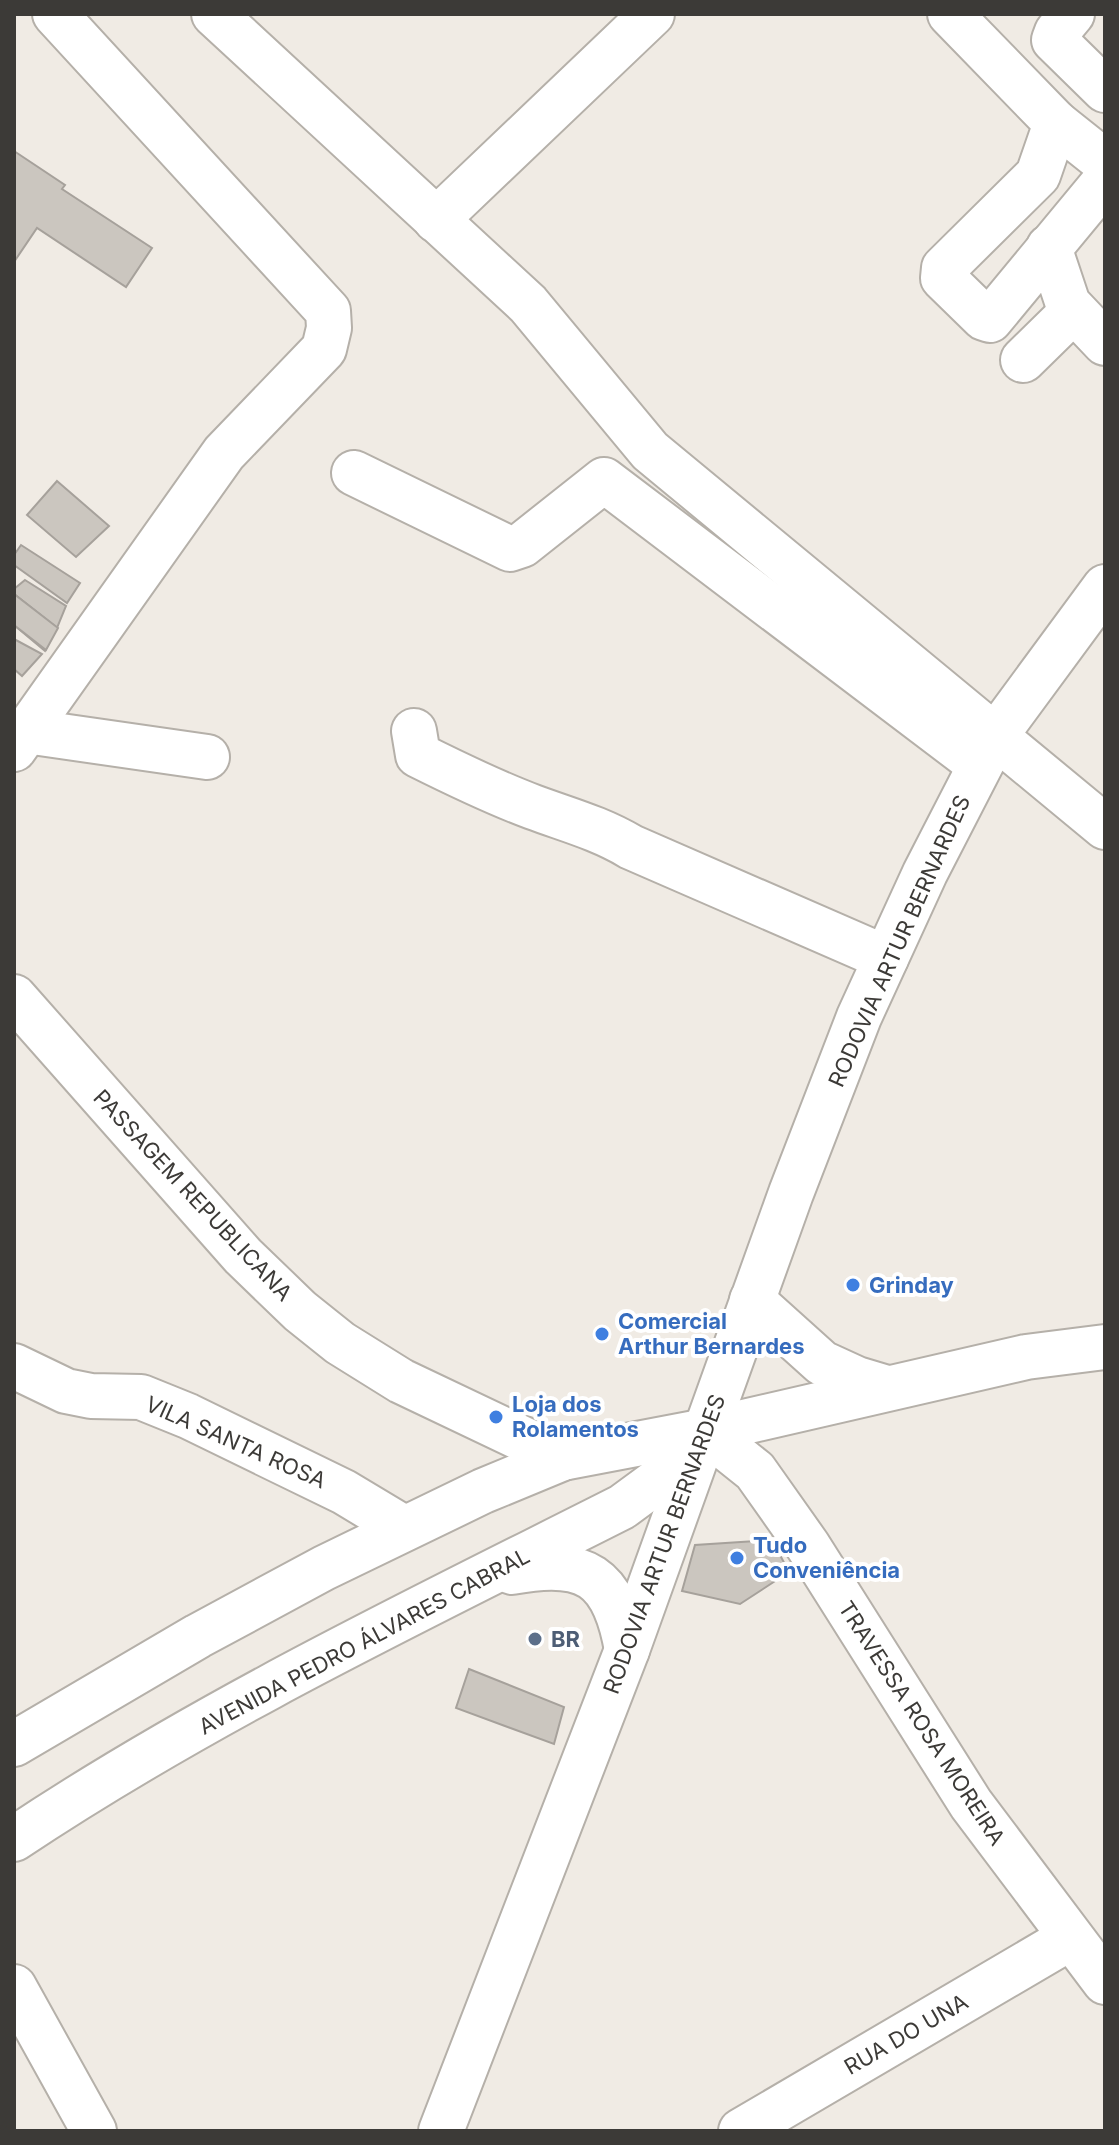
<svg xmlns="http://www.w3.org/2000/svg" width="1119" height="2145" font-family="Inter,sans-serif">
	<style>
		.building { fill: #cbc6bf; stroke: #a6a19b; stroke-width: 2 }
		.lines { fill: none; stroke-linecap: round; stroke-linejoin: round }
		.minor-casing { stroke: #b5b0a9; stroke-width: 48 }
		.major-casing { stroke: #b5b0a9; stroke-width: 48 }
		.minor { stroke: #fff; stroke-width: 44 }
		.major { stroke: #fff; stroke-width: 44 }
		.shop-dot { fill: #3f7fe0; stroke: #fff; stroke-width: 3 }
		.service-dot { fill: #5c6f8a; stroke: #fff; stroke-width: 3 }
		.labels { text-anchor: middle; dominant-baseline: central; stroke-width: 8; stroke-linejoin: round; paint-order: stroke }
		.street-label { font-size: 22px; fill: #3c3a37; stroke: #fff }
		.shop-label { font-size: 22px; font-weight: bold; fill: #366cbe; stroke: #fff; text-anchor: start }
		.service-label { font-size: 22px; font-weight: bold; fill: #4e5e75; stroke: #fff; text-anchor: start }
	</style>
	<rect width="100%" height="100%" fill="#f0ebe4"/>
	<!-- building -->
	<g class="building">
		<polygon points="14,151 65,185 62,189 152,248 126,287 37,228 14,262"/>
		<polygon points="57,481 109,526 76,557 27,515"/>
		<polygon points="21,545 80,583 67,603 14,565 14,555"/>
		<polygon points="25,580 66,606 57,628 14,594 14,589"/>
		<polygon points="14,594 57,628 45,651 14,625"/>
		<polygon points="14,594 58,628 46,650 14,625"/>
		<polygon points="14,639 42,654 22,676 14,669"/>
		<polygon points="772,1540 789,1572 740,1604 682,1591 695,1545"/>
		<polygon points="469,1669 564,1707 554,1744 456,1708"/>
	</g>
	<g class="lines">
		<!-- minor casing -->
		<g class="minor-casing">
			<g id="minor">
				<polyline points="214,14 528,304 650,451 1105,827"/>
				<polyline points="950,14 1056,123 1038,175 944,268 943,278 984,318 990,320 1105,181"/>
				<polyline points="1072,14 1057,32 1054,40 1105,90"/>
				<polyline points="1056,123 1105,162"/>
				<polyline points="436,220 652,14"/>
				<polyline points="1049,247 1068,304 1105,343"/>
				<polyline points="1023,360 1073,311"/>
				<polyline points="354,473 510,549 522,545 604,480 980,765"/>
				<polyline points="26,731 207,757"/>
				<path d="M414,731L418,755C456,774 493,792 533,807C568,820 599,828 631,847L886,958"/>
				<polyline points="14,749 224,453 324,349 329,328 328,311 55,14"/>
				<polyline points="14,997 243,1256 300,1311 340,1343 401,1381 563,1458"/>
				<polyline points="14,1366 66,1391 91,1396 141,1397 188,1416 344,1492 404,1528"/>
				<polyline points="705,1431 755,1471 808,1546 971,1804 1105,1982"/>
				<polyline points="741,2131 1070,1938"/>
			</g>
		</g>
		<!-- major casing -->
		<g class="major-casing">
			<g id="major">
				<polyline points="752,1300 822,1363 857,1379 887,1388"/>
				<path d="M512,1572C585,1558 614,1575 627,1650"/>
				<polyline points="14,1744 198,1636 324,1568 483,1491 563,1458 705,1431 1026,1357 1105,1347"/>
				<path d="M14,1839C206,1711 416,1611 622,1507L656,1482L695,1442"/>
				<polyline points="14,1987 94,2131"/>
				<polyline points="441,2131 627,1650 791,1193 859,1017 925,873 996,735 1105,587"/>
			</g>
		</g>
		<!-- minor -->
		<use href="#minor" class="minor"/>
		<!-- major -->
		<use href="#major" class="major"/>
	</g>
	<!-- markers -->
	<g class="shop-dot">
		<circle cx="853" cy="1285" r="8"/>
		<circle cx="602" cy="1334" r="8"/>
		<circle cx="496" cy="1417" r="8"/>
		<circle cx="737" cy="1558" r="8"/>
	</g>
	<circle class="service-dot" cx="535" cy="1639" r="8"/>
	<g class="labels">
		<!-- street labels -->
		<g class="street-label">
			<text transform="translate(899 941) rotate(-66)">RODOVIA ARTUR BERNARDES</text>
			<text transform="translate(193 1195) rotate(47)">PASSAGEM REPUBLICANA</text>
			<text transform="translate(236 1442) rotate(24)">VILA SANTA ROSA</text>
			<text transform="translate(664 1544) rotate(-70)">RODOVIA ARTUR BERNARDES</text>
			<text transform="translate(364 1641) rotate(-28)">AVENIDA PEDRO ÁLVARES CABRAL</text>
			<text transform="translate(922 1723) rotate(57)">TRAVESSA ROSA MOREIRA</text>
			<text transform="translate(906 2034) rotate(-30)">RUA DO UNA</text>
		</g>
		<!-- shop labels -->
		<g class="shop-label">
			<text x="869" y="1285">Grinday</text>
			<text x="618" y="1321">Comercial<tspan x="618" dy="25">Arthur Bernardes</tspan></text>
			<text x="512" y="1404">Loja dos<tspan x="512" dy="25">Rolamentos</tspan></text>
			<text x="753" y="1545">Tudo<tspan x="753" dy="25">Conveniência</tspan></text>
		</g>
		<!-- service labels -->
		<g class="service-label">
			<text x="551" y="1639">BR</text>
		</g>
	</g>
	<!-- border -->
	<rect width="1119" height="2145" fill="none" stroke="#3c3a37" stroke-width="32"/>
</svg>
